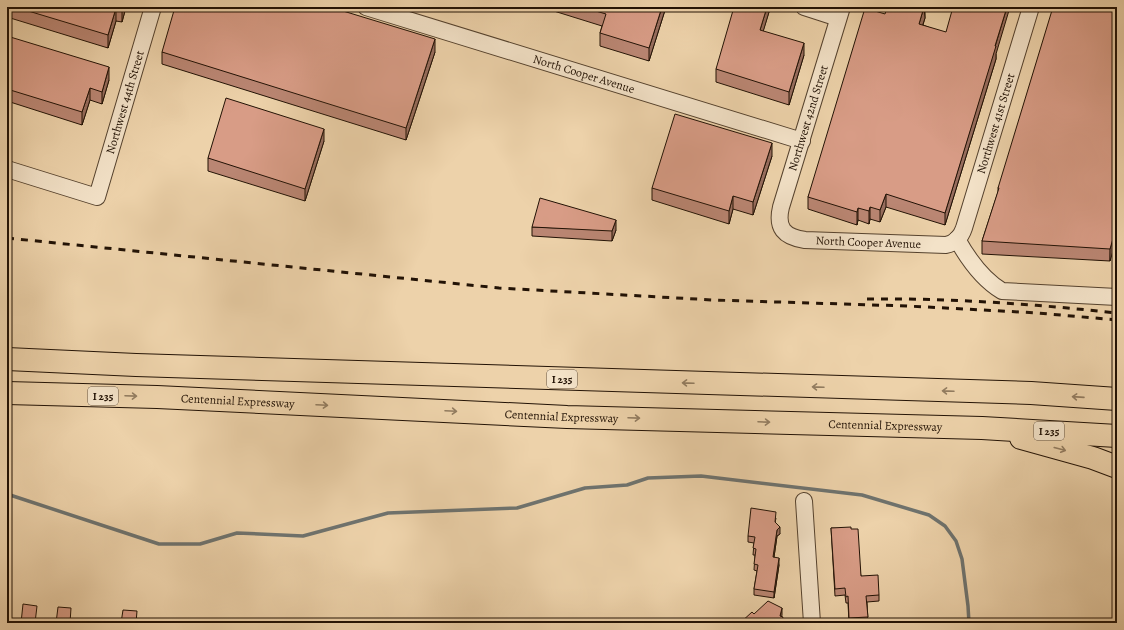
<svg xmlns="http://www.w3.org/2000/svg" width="1124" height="630" font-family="Alegreya,serif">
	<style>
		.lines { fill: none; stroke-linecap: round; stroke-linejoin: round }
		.stream { stroke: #6e736f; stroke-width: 3.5 }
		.minor-casing { stroke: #55422e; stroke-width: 18 }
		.highway-casing { stroke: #221205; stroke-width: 24 }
		.minor { stroke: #f3e2c8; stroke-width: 16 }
		.highway { stroke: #edd2aa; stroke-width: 22 }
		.rail { stroke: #221205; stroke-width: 3; stroke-dasharray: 7 7; stroke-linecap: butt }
		.wall { fill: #ba8673; stroke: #221205 }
		.shaded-wall { fill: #976d5e; stroke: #221205 }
		.building { fill: #d89c86; stroke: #221205 }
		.oneway { stroke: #927c60 }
		.labels { text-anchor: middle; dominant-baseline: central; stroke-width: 3; stroke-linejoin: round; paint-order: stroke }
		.shield { fill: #f3e2c8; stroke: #615040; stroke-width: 1 }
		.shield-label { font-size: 11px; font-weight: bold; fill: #221205 }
		.street-label { font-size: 12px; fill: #221205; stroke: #f3e2c8 }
	</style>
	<rect width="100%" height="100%" fill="#edd2aa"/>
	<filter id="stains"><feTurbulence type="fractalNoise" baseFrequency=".005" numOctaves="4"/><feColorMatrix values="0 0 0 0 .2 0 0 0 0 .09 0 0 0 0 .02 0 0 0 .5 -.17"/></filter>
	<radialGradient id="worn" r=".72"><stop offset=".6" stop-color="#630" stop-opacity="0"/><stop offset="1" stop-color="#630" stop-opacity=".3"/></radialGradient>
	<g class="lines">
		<!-- stream -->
		<polyline class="stream" points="7,494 159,544 200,544 237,533 303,536 388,513 517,508 585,488 627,485 648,478 701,476 862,495 929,515 945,526 956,541 962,559 968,606 969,623"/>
		<!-- minor casing -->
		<g class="minor-casing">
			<g id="minor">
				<path id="s1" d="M366,7L802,141"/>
				<polyline points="804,7 838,18"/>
				<path id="s2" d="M842,7L781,207C776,228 784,237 805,240L946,245C956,243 961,237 964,228L1031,7"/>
				<path id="s3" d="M7,169L97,197L153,7"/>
				<path d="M957,239C968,259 982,279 1002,291L1117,297"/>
				<polyline points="804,501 812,623"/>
			</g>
		</g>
		<!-- highway casing -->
		<g class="highway-casing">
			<g id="highway">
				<polyline points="7,359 136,365 1031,393 1117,399"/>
				<path id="s4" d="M7,393L157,397L567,417L982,428L1117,436"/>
				<polyline points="1021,438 1093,458 1117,467"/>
			</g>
		</g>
		<!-- minor -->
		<use href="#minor" class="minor"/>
		<!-- highway -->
		<use href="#highway" class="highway"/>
		<!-- rail -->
		<g class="rail">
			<polyline points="7,238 499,288 713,300 907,306 1038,313 1117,320"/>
			<path d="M867,299C950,298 1034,304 1117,313"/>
		</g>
	</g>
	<!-- wall -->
	<g class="wall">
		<polygon points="7,7 126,7 122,22 116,21 108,48 7,17"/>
		<polygon points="541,7 666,7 649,61 600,46 600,33 602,26"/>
		<polygon points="769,7 769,12 763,31 804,55 789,105 716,82 716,69"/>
		<polygon points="925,7 925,18 923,25 996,54 996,59 945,225 886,207 880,222 870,219 869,224 858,220 857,225 808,209 808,197 885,14"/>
		<polygon points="1117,7 1110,261 982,254 982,241 998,192 998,188"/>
		<polygon points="7,36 109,80 102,104 90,100 82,125 7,101"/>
		<polygon points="162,52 435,52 406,140 162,64"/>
		<polygon points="324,141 305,201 208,171 208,158"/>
		<polygon points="772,156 753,215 733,209 729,224 652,200 652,188"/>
		<polygon points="532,227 616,230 612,241 532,236"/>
		<polygon points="776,518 775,523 780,534 777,536 774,557 779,565 774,598 754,595 754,589 757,571 754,570 755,555 753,555 754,543 748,542 748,536"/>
		<polygon points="831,528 851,529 861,576 879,595 879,601 867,602 868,623 849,623 848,603 846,603 845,595 835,596"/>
	</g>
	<!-- shaded-wall -->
	<g class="shaded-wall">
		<polygon points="122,7 126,7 122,22"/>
		<polygon points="662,7 666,7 649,61 649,48"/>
		<polygon points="767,7 769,7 769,12 760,42 760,30"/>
		<polygon points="924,7 925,18 919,36 919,24"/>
		<polygon points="1007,7 1010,7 996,54 996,59 945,225 945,213"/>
		<polygon points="116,8 116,21 108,48 108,35"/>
		<polygon points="435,39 435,52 406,140 406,128"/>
		<polygon points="804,43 804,55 789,105 789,92"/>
		<polygon points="109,67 109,80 102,104 102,92"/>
		<polygon points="90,88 90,100 82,125 82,112"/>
		<polygon points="324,129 324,141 305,201 305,189"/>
		<polygon points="772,143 772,156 753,215 753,202"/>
		<polygon points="886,194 886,207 880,222 880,210"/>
		<polygon points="733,196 733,209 729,224 729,211"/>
		<polygon points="870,207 870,219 869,224 869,211"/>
		<polygon points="858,208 858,220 857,225 857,212"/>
		<polygon points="616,220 616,230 612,241 612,231"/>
		<polygon points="1117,225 1117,238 1110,261 1110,249"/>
		<polygon points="780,527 780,534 777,536 773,564 773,557 777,530"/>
		<polygon points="779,558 779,565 774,598 774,592"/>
		<polygon points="782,608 782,615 780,623 780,616"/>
	</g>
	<!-- building -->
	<g class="building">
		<polygon points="15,7 122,7 122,10 116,8 108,35"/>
		<polygon points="175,7 330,7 435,39 406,128 162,52"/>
		<polygon points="582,7 662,7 649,48 600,33 606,14"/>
		<polygon points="734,7 767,7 760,30 804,43 789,92 716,69"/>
		<polygon points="887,7 924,7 919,24 946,32 953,7 1007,7 995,46 996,46 945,213 886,194 880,210 870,207 869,211 858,208 857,212 808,197 865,8 885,14"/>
		<polygon points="1053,7 1117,7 1117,225 1110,249 982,241 999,188 998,188"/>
		<polygon points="7,36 109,67 102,92 90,88 82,112 7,89"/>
		<polygon points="226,98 324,129 305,189 208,158"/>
		<polygon points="675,114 772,143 753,202 733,196 729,211 652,188"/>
		<polygon points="540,198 616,220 612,231 532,227"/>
		<polygon points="751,508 776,512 775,522 780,527 777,530 773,557 779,558 774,592 754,589 758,565 754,564 756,549 753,548 755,537 748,536"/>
		<polygon points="851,527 851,529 858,529 861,576 878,575 879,595 866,596 868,617 849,618 848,596 846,597 845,588 835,589 831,528"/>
		<polygon points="768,601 782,608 780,616 783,617 781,623 740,623 752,612 754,614"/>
		<polygon points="23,604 37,606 35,623 21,623"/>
		<polygon points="58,607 71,608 70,623 56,623"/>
		<polygon points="123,610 137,611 136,623 121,623"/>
	</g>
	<!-- one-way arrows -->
	<defs><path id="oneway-shaft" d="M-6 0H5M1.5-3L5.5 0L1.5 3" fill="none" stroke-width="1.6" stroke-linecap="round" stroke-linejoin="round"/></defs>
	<g class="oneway">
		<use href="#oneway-shaft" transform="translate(688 383) rotate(-178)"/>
		<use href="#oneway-shaft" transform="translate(818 387) rotate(-178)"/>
		<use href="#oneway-shaft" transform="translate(948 391) rotate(-178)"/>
		<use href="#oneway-shaft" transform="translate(131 396) rotate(2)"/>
		<use href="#oneway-shaft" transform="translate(1078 397) rotate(-176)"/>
		<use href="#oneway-shaft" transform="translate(322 405) rotate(3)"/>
		<use href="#oneway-shaft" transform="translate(451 411) rotate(3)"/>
		<use href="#oneway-shaft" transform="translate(634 418) rotate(2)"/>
		<use href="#oneway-shaft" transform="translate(764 422) rotate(2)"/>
		<use href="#oneway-shaft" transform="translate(1060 449) rotate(15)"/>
	</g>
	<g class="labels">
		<!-- shield labels -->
		<g class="shield">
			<rect x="547" y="370" width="30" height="18" rx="3"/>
			<rect x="88" y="387" width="30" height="18" rx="3"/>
			<rect x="1034" y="422" width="30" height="18" rx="3"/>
		</g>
		<g class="shield-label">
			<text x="562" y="379">I 235</text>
			<text x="103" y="396">I 235</text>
			<text x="1049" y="431">I 235</text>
		</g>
		<!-- street labels -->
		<g class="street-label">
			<text stroke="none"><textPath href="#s1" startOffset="228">North Cooper Avenue</textPath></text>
			<text stroke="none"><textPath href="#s3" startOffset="193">Northwest 44th Street</textPath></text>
			<text transform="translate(808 118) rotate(-73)">Northwest 42nd Street</text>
			<text stroke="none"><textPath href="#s2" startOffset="534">Northwest 41st Street</textPath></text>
			<text stroke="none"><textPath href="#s2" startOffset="321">North Cooper Avenue</textPath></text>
			<text stroke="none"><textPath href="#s4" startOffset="231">Centennial Expressway</textPath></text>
			<text stroke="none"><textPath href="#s4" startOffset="555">Centennial Expressway</textPath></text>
			<text stroke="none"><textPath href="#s4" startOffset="879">Centennial Expressway</textPath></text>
		</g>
	</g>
	<!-- margin -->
	<rect width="1124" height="630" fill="none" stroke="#edd2aa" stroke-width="24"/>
	<rect x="8" y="8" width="1108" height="614" fill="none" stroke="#221205" stroke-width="2"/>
	<rect x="12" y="12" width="1100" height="606" fill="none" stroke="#221205"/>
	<rect width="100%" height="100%" filter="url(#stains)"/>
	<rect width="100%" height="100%" fill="url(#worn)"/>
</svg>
